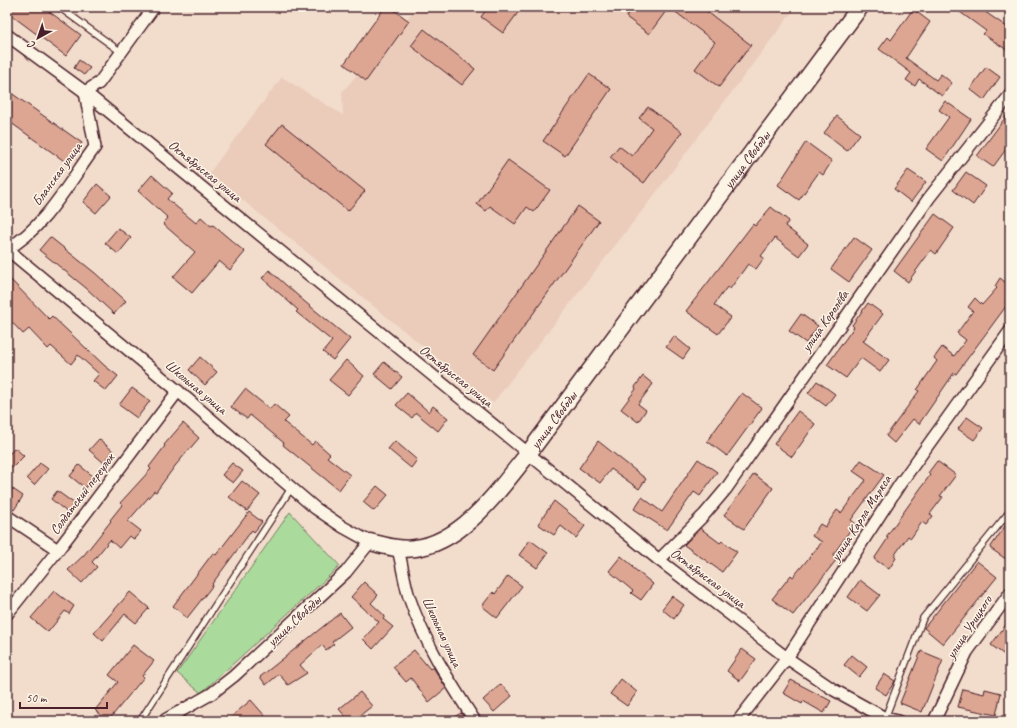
<svg xmlns="http://www.w3.org/2000/svg" width="1017" height="728" font-family="Caveat,sans-serif">
	<style>
		.built { fill: #ebccbb }
		.green { fill: #aadb9c; stroke: #7a7d64 }
		.building { fill: #dca692; stroke: #4a1f2b }
		.lines { fill: none; stroke-linecap: round; stroke-linejoin: round }
		.lane-casing { stroke: #4a1f2b; stroke-width: 8 }
		.street-casing { stroke: #4a1f2b; stroke-width: 14 }
		.secondary-casing { stroke: #4a1f2b; stroke-width: 19 }
		.lane { stroke: #fcf5e5; stroke-width: 5.5 }
		.street { stroke: #fcf5e5; stroke-width: 11 }
		.secondary { stroke: #fcf5e5; stroke-width: 16 }
		.labels { text-anchor: middle; dominant-baseline: central; stroke-width: 3; stroke-linejoin: round; paint-order: stroke }
		.street-label { font-size: 14px; fill: #4a1f2b; stroke: #fcf5e5 }
	</style>
	<rect width="100%" height="100%" fill="#f2ddcc"/>
	<filter id="ink" filterUnits="userSpaceOnUse"><feTurbulence type="fractalNoise" baseFrequency=".025" numOctaves="2"/><feDisplacementMap in="SourceGraphic" scale="8" xChannelSelector="R" yChannelSelector="G"/><feConvolveMatrix kernelMatrix="1 2 1 2 8 2 1 2 1" color-interpolation-filters="sRGB"/></filter>
	<g filter="url(#ink)">
		<!-- built -->
		<polygon class="built" points="417,7 796,7 649,202 493,403 209,173 282,77 343,115 342,92"/>
		<!-- green -->
		<polygon class="green" points="290,512 340,566 201,693 177,673"/>
		<!-- building -->
		<g class="building">
			<polygon points="7,7 43,7 81,35 66,56 7,12"/>
			<polygon points="385,7 390,7 409,21 366,81 344,64"/>
			<polygon points="488,7 522,7 503,33 481,17"/>
			<polygon points="633,7 701,7 751,45 719,87 695,69 715,42 669,7 649,34 626,17"/>
			<polygon points="953,7 978,7 1010,29 1010,52 983,34 986,31"/>
			<polygon points="913,9 930,22 906,58 936,80 941,74 952,83 942,96 919,79 915,86 906,80 911,73 879,49 888,37 891,40"/>
			<polygon points="424,29 475,69 462,85 411,46"/>
			<polygon points="79,60 90,68 84,75 74,68"/>
			<polygon points="986,67 1000,77 984,100 970,89"/>
			<polygon points="589,74 611,89 565,156 543,141"/>
			<polygon points="7,90 82,143 67,163 7,120"/>
			<polygon points="945,101 971,119 943,161 926,149 949,117 939,110"/>
			<polygon points="648,107 682,132 644,183 610,157 619,146 632,156 652,128 639,118"/>
			<polygon points="1010,111 1010,144 993,167 977,156"/>
			<polygon points="837,116 860,134 847,151 824,133"/>
			<polygon points="282,124 365,191 348,211 266,144"/>
			<polygon points="806,142 832,161 823,175 819,172 799,200 778,185"/>
			<polygon points="508,160 550,190 534,212 527,207 515,224 490,206 486,211 477,204"/>
			<polygon points="908,170 926,182 911,202 894,189"/>
			<polygon points="966,172 986,186 973,205 953,190"/>
			<polygon points="152,175 172,193 167,199 196,223 201,217 211,226 213,225 245,252 230,270 219,261 192,293 173,277 195,252 163,224 168,218 138,191"/>
			<polygon points="97,184 111,196 96,213 83,202"/>
			<polygon points="578,206 599,221 493,370 473,355"/>
			<polygon points="771,207 789,221 785,226 808,244 799,256 775,238 761,256 764,258 756,269 748,264 730,289 727,287 714,305 731,317 718,334 686,311 753,224 755,226"/>
			<polygon points="935,214 954,228 936,254 931,250 908,282 894,271"/>
			<polygon points="118,228 131,238 118,254 105,243"/>
			<polygon points="50,237 95,273 126,301 114,314 86,288 39,250"/>
			<polygon points="854,237 872,250 849,282 831,269"/>
			<polygon points="269,270 305,302 350,339 333,360 323,352 332,341 296,312 298,310 262,278"/>
			<polygon points="7,276 49,319 52,316 105,366 118,376 106,391 93,381 99,374 78,355 71,364 51,346 48,349 29,329 23,334 7,317"/>
			<polygon points="1000,278 1010,286 1010,297 1005,303 1007,305 956,374 954,373 919,424 913,419 894,443 886,436 919,391 917,390 937,361 934,358 942,347 954,356 966,340 957,333 973,311 968,307 975,298 982,305 997,288 995,286"/>
			<polygon points="868,303 883,314 863,341 889,360 880,372 861,358 846,378 827,365 854,327 852,325"/>
			<polygon points="801,314 818,326 806,343 789,331"/>
			<polygon points="674,336 690,349 683,359 666,347"/>
			<polygon points="200,357 217,372 205,385 189,370"/>
			<polygon points="346,360 364,376 348,395 329,380"/>
			<polygon points="384,362 402,377 392,389 374,374"/>
			<polygon points="643,376 653,384 638,404 646,410 638,422 621,409 636,389 635,387"/>
			<polygon points="817,381 835,394 826,406 808,393"/>
			<polygon points="132,388 150,401 137,418 119,405"/>
			<polygon points="245,389 270,409 274,404 289,417 284,422 312,445 315,441 330,454 327,457 350,475 339,490 283,445 284,443 250,415 247,419 231,407"/>
			<polygon points="407,393 429,412 433,406 448,418 438,431 416,413 412,418 396,405"/>
			<polygon points="742,393 762,408 727,456 707,441"/>
			<polygon points="798,411 815,424 792,457 774,444"/>
			<polygon points="967,417 983,428 974,440 958,429"/>
			<polygon points="183,423 199,438 175,466 156,492 154,491 128,521 141,531 134,539 129,536 119,548 110,540 92,562 97,567 82,583 68,570 84,555 111,521 110,520 122,505 120,503 151,469 149,467 165,446 164,445"/>
			<polygon points="99,439 113,451 104,463 89,450"/>
			<polygon points="395,441 417,460 411,468 388,449"/>
			<polygon points="598,441 646,479 639,489 611,469 600,483 579,468"/>
			<polygon points="15,448 24,456 7,473 7,456"/>
			<polygon points="698,459 717,472 700,496 694,492 667,530 634,509 642,497 662,512"/>
			<polygon points="861,460 884,475 851,520 855,523 833,555 837,559 793,615 772,599 791,575 793,577 822,542 812,536 820,524 825,527 837,510 841,513 866,480 853,471"/>
			<polygon points="937,461 956,475 940,496 943,497 930,514 933,516 926,525 922,522 911,538 908,536 894,556 896,558 889,569 874,559 888,538 886,537 930,475 928,473"/>
			<polygon points="40,463 48,469 34,485 27,478"/>
			<polygon points="232,463 243,471 233,483 222,475"/>
			<polygon points="79,465 94,477 85,488 70,476"/>
			<polygon points="754,474 773,488 744,529 724,515"/>
			<polygon points="242,481 260,495 247,511 229,497"/>
			<polygon points="7,485 23,496 14,510 7,506"/>
			<polygon points="377,486 388,495 374,511 363,502"/>
			<polygon points="57,491 75,504 68,513 51,499"/>
			<polygon points="554,501 585,526 576,538 561,526 554,535 538,524"/>
			<polygon points="249,512 262,522 254,532 252,530 212,584 213,585 187,618 173,606 213,553 216,555"/>
			<polygon points="1010,519 1010,562 990,548"/>
			<polygon points="700,528 720,543 722,541 737,552 722,572 684,545"/>
			<polygon points="530,540 548,553 537,568 519,555"/>
			<polygon points="621,556 633,566 632,567 653,584 641,600 631,593 633,591 609,571"/>
			<polygon points="977,561 997,577 943,644 924,628"/>
			<polygon points="508,576 522,586 497,618 482,606 493,592 495,594"/>
			<polygon points="860,580 880,595 867,611 848,597"/>
			<polygon points="364,582 378,595 371,603 385,616 383,619 393,627 373,649 363,639 379,622 351,597"/>
			<polygon points="54,591 74,606 69,614 65,611 48,632 31,618"/>
			<polygon points="130,592 149,608 136,623 125,614 103,641 94,633"/>
			<polygon points="672,596 684,605 674,619 662,609"/>
			<polygon points="340,613 351,627 332,642 334,644 326,650 322,645 300,665 307,673 288,685 279,674 266,685 260,677"/>
			<polygon points="1010,619 1010,659 991,645"/>
			<polygon points="133,645 154,661 142,676 144,677 108,721 95,710 118,682 109,675"/>
			<polygon points="742,649 756,659 740,681 727,671"/>
			<polygon points="414,650 430,669 433,667 446,688 429,702 411,678 406,682 393,667"/>
			<polygon points="921,651 943,660 922,712 900,703"/>
			<polygon points="852,655 867,667 859,677 844,665"/>
			<polygon points="884,674 895,681 886,695 875,688"/>
			<polygon points="621,679 637,692 627,706 610,694"/>
			<polygon points="791,680 831,701 824,713 803,701 802,704 783,693"/>
			<polygon points="501,684 512,696 494,712 483,700"/>
			<polygon points="963,689 984,694 985,689 1001,693 996,715 958,707"/>
			<polygon points="360,692 372,706 353,721 349,721 339,709"/>
			<polygon points="251,700 265,716 260,721 226,721"/>
			<polygon points="461,713 467,721 447,721"/>
		</g>
		<g class="lines">
			<!-- lane casing -->
			<g class="lane-casing">
				<g id="lane">
					<polyline points="59,7 121,52"/>
					<polyline points="885,718 923,618 1010,511"/>
					<polyline points="140,721 292,487"/>
				</g>
			</g>
			<!-- street casing -->
			<g class="street-casing">
				<g id="street">
					<polyline points="7,35 85,92 659,560 787,658 834,690 885,718 898,721"/>
					<polyline points="7,249 178,391 315,508 343,527 370,542 346,572 234,676 211,694 163,721"/>
					<path d="M7,249C44,229 70,181 95,147L85,92L99,83L154,7"/>
					<polyline points="7,516 58,550"/>
					<path d="M398,549C402,564 404,581 409,597C424,642 449,681 475,721"/>
					<polyline points="659,560 704,515 726,489 929,198 1010,95"/>
					<polyline points="7,614 58,550 178,391"/>
					<polyline points="738,721 787,658 900,484 1010,331"/>
					<polyline points="934,721 967,652 1010,593"/>
				</g>
			</g>
			<!-- secondary casing -->
			<g class="secondary-casing">
				<g id="secondary">
					<path id="s1" d="M370,542C379,544 388,547 397,548C454,556 497,492 528,454L860,7"/>
				</g>
			</g>
			<!-- lane -->
			<use href="#lane" class="lane"/>
			<!-- street -->
			<use href="#street" class="street"/>
			<!-- secondary -->
			<use href="#secondary" class="secondary"/>
		</g>
	</g>
	<g class="labels">
		<!-- street labels -->
		<g class="street-label">
			<text stroke="none"><textPath href="#s1" startOffset="563">улица Свободы</textPath></text>
			<text transform="translate(205 171) rotate(39)">Октябрьская улица</text>
			<text transform="translate(57 174) rotate(-54)">Бланская улица</text>
			<text transform="translate(825 321) rotate(-55)">улица Королёва</text>
			<text transform="translate(456 376) rotate(39)">Октябрьская улица</text>
			<text transform="translate(196 387) rotate(40)">Школьная улица</text>
			<text stroke="none"><textPath href="#s1" startOffset="239">улица Свободы</textPath></text>
			<text transform="translate(82 494) rotate(-53)">Солдатский переулок</text>
			<text transform="translate(861 518) rotate(-57)">улица Карла Маркса</text>
			<text transform="translate(708 578) rotate(37)">Октябрьская улица</text>
			<text transform="translate(294 621) rotate(-43)">улица Свободы</text>
			<text transform="translate(969 627) rotate(-57)">улица Урицкого</text>
			<text transform="translate(442 632) rotate(65)">Школьная улица</text>
		</g>
	</g>
	<!-- margin -->
	<rect width="1017" height="728" fill="none" stroke="#fcf5e5" stroke-width="24"/>
	<rect x="12" y="12" width="993" height="704" fill="none" stroke="#4a1f2b" stroke-width="1.5" filter="url(#ink)"/>
	<!-- north arrow -->
	<g transform="translate(38 38) rotate(220)" stroke="#fcf5e5" stroke-width="3" paint-order="stroke">
	<path d="M0-3L7 15L0 10L-7 15Z" fill="#4a1f2b"/>
	<text y="-6" font-size="11" font-weight="bold" text-anchor="middle" fill="#4a1f2b">С</text>
	</g>
	<!-- scale -->
	<path d="M20 702v6h87v-6" fill="none" stroke="#4a1f2b" stroke-width="2"/>
	<text x="26" y="702" font-size="12" fill="#4a1f2b" stroke="#fcf5e5" stroke-width="3" paint-order="stroke">50 m</text>
</svg>
